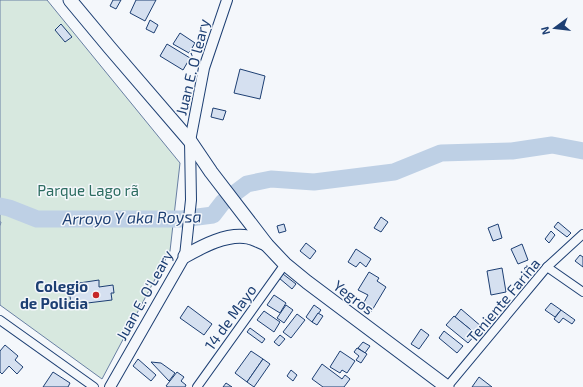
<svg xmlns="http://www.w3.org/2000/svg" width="583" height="387" font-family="'Exo 2',sans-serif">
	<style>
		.green { fill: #d7e8df; stroke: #687fa3 }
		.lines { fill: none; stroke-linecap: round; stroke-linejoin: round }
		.river { stroke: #bed0e5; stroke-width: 17 }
		.building { fill: #d5e0f0; stroke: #1d3f73 }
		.minor-casing { stroke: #1d3f73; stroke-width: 10 }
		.tertiary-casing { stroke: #1d3f73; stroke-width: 12 }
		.primary-casing { stroke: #1d3f73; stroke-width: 15 }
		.minor { stroke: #f4f7fb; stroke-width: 8 }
		.tertiary { stroke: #f4f7fb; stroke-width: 10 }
		.primary { stroke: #f4f7fb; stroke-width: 13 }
		.poi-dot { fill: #c62828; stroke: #f4f7fb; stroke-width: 1.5 }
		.labels { text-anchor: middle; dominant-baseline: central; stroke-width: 3; stroke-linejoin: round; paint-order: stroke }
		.street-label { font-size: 15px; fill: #1d3f73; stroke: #f4f7fb }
		.park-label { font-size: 15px; fill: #2c6c60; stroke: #f4f7fb }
		.poi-label { font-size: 15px; font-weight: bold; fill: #1d3f73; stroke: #f4f7fb; text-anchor: end }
		.water-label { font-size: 16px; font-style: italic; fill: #1d3f73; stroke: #f4f7fb }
	</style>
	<rect width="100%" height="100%" fill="#f4f7fb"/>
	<!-- green -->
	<polygon class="green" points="0,0 47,0 180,163 170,251 102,379 0,305 0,226 1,222 0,222"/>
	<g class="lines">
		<!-- river -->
		<polyline class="river" points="0,206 9,208 37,219 182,219 213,215 223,202 247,184 271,179 314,182 394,172 441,153 512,151 552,145 583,151"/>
	</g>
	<!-- building -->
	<g class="building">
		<polygon points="113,0 121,0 116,9 110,6"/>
		<polygon points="136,0 156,0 145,21 130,13"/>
		<polygon points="150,20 158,25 154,33 146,29"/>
		<polygon points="61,24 72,37 65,42 55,30"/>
		<polygon points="180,33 195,43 189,53 173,44"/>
		<polygon points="167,44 190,58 183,70 160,56"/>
		<polygon points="240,69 265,76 260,99 234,93"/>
		<polygon points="213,108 226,111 223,120 211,117"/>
		<polygon points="381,217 388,222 381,232 374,228"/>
		<polygon points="558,222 571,233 567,237 554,227"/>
		<polygon points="284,224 286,231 279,233 277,226"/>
		<polygon points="498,224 502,238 493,241 488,228"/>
		<polygon points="551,231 555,235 549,243 545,239"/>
		<polygon points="306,243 316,251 310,259 300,251"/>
		<polygon points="522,244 528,260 518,264 511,249"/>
		<polygon points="356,249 371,259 366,267 360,262 356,267 348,262"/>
		<polygon points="580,255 583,257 583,267 575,261"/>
		<polygon points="502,268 506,292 491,295 487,271"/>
		<polygon points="369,272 379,278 377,281 386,287 371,312 362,306 368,295 358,290"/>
		<polygon points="283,274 296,284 292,289 279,278"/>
		<polygon points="99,280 99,287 113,285 114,293 111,293 112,300 71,305 70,296 68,296 68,290 80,289 79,283"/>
		<polygon points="274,295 286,303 280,313 267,305"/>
		<polygon points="551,303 561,310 555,317 545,310"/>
		<polygon points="286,305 293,310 284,323 277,318"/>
		<polygon points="314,305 321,310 312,322 306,317"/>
		<polygon points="188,306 212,324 204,335 180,318"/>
		<polygon points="461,309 482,327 476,334 455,317"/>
		<polygon points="561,310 575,320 572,324 563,318 559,323 554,319"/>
		<polygon points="264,311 280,322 274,332 257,320"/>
		<polygon points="318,313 323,316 317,325 312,322"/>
		<polygon points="297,314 305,320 291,338 283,332"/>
		<polygon points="454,316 476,334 468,343 446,325"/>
		<polygon points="250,328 265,339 262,343 247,332"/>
		<polygon points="421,329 429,335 419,349 411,344"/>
		<polygon points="444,331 463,346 457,353 439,338"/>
		<polygon points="280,335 285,339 279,346 274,342"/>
		<polygon points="363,342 370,346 365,353 358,348"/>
		<polygon points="5,345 18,356 15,360 23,367 17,374 9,366 2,374 0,372 0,351"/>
		<polygon points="357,348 367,354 361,363 356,360 359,356 354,352"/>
		<polygon points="251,351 263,359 247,382 235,373"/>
		<polygon points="340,351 355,361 347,373 342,370 340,373 330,367"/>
		<polygon points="138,359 156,375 151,381 133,366"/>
		<polygon points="263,359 270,364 254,387 247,382"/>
		<polygon points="151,362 161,363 175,373 169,381"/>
		<polygon points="322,364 342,379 345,375 350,379 344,387 323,387 312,379"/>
		<polygon points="291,370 297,375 293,381 287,376"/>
		<polygon points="53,372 70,383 68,387 43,387"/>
		<polygon points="177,372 184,377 181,381 186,385 185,387 168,387 166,386"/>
		<polygon points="479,377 492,387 472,387"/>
		<polygon points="226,383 232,387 223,387"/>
	</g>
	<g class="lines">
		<!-- minor casing -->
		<g class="minor-casing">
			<g id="minor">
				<polyline points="547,267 583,292"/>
				<polyline points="0,320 94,387"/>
				<polyline points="197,387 285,264"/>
				<polyline points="447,387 547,267 583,234"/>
			</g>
		</g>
		<!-- tertiary casing -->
		<g class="tertiary-casing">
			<polyline id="tertiary" points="110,387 185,256 191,200 190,141 204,68 227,0"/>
		</g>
		<!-- primary casing -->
		<g class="primary-casing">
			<g id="primary">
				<polyline points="70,0 110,48 190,141 211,172 267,245 285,264 307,282 447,387"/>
				<path d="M185,256C203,246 227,233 248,237C254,238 260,242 266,244"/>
			</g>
		</g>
		<!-- minor -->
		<use href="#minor" class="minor"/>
		<!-- tertiary -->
		<use href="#tertiary" class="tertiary"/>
		<!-- primary -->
		<use href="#primary" class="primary"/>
	</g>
	<!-- markers -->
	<circle class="poi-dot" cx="96" cy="295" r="4"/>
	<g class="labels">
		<!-- street labels -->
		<g class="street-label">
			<text transform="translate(192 67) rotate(-76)">Juan E. O´leary</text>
			<text transform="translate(144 295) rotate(-61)">Juan E. O'Leary</text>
			<text transform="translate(354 297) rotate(37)">Yegros</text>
			<text transform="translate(503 300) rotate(-50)">Teniente Fariña</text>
			<text transform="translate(230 317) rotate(-54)">14 de Mayo</text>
		</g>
		<!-- park labels -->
		<g class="park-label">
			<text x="88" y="190">Parque Lago rã</text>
		</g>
		<!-- poi labels -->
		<g class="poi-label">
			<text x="88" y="286">Colegio<tspan x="88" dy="17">de Policia</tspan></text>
		</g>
		<!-- water labels -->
		<g class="water-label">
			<text transform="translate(132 217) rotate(-1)">Arroyo Y aka Roysa</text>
		</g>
	</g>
	<!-- north arrow -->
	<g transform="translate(555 28) rotate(255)" stroke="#f4f7fb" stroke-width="3" paint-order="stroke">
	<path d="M0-3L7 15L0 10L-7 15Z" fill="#1d3f73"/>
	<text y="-6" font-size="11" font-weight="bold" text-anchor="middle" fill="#1d3f73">N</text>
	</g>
</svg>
